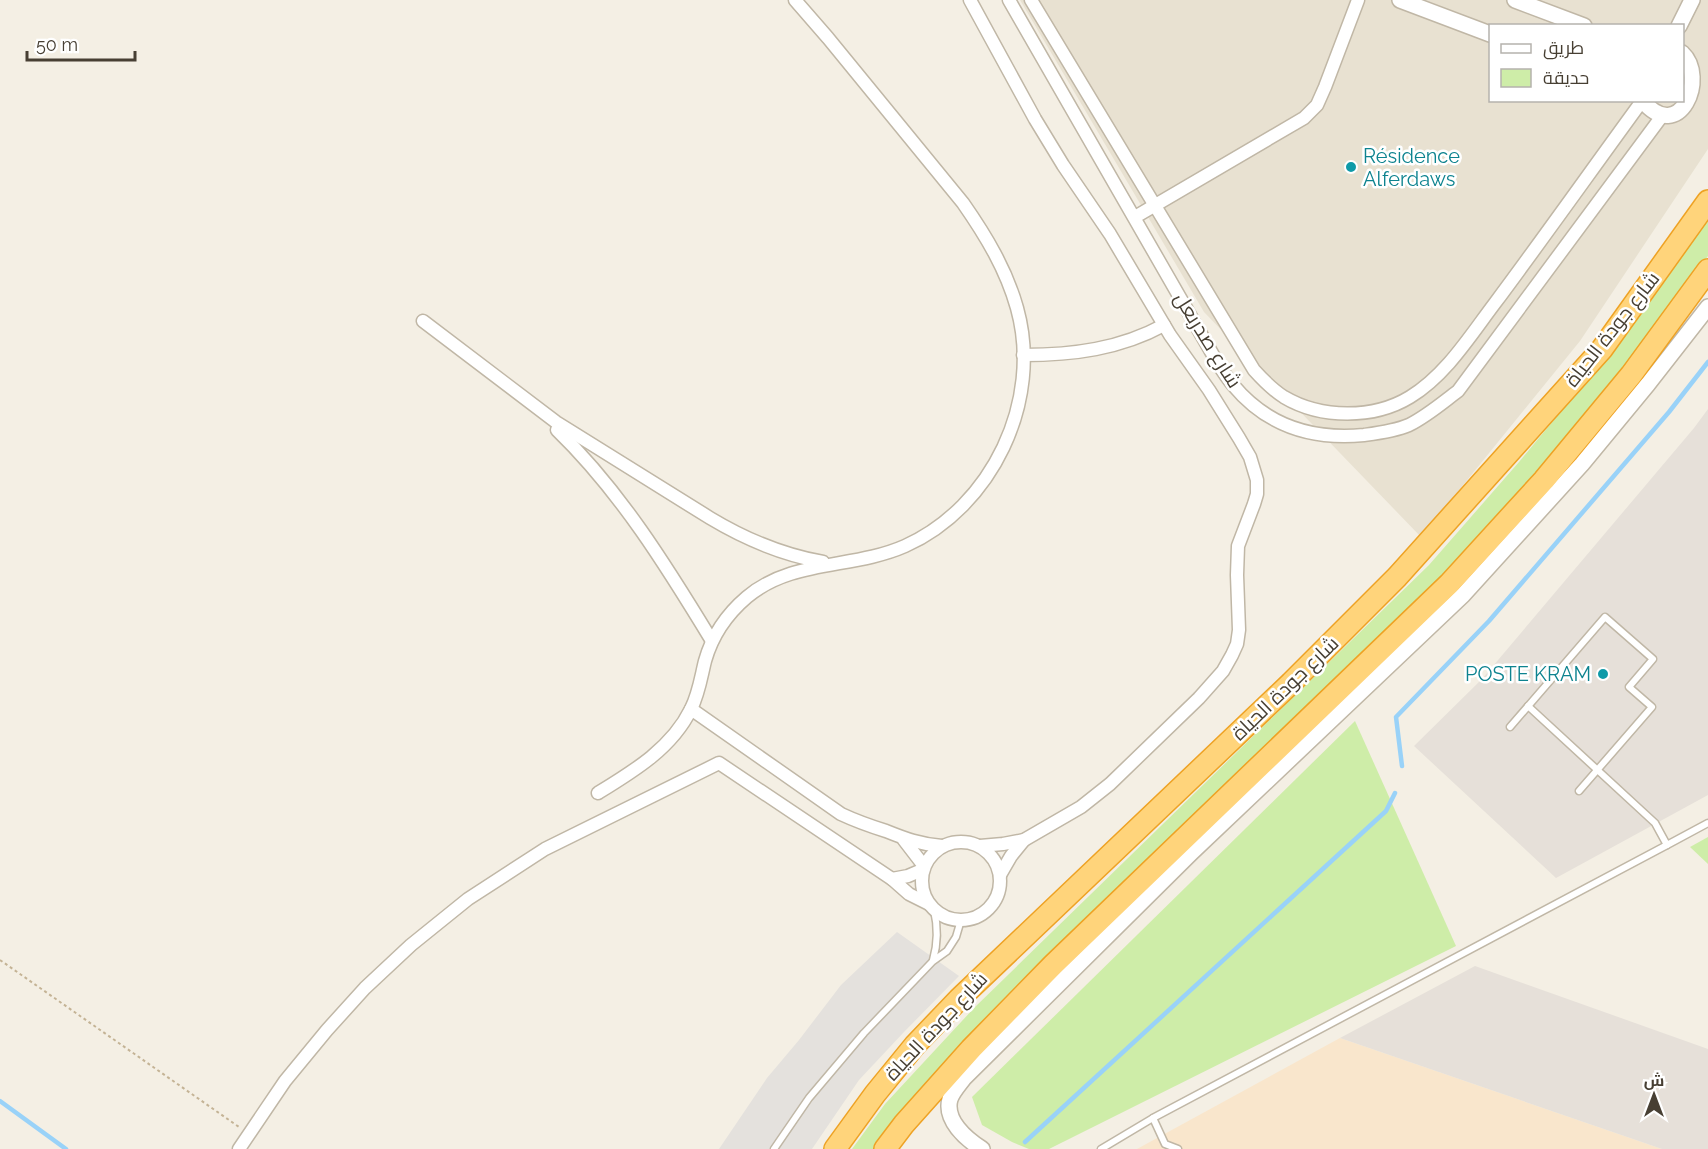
<svg xmlns="http://www.w3.org/2000/svg" width="1708" height="1149" font-family="Raleway,Cairo,sans-serif">
	<style>
		.residential { fill: #e8e1d1; fill-rule: evenodd }
		.commercial { fill: #f9e6cc }
		.industrial { fill: #e6e0d9 }
		.green { fill: #ceeda8 }
		.parking { fill: #e4e1dd }
		.lines { fill: none; stroke-linecap: round; stroke-linejoin: round }
		.stream { stroke: #99d2f8; stroke-width: 4.5 }
		.service-casing { stroke: #c0b7a6; stroke-width: 9 }
		.minor-casing { stroke: #c0b7a6; stroke-width: 15 }
		.tertiary-casing { stroke: #c0b7a6; stroke-width: 18 }
		.trunk-casing { stroke: #eea224; stroke-width: 24 }
		.path { stroke: #c4b395; stroke-width: 2; stroke-dasharray: 3 3; stroke-linecap: butt }
		.service { stroke: #fff; stroke-width: 6 }
		.minor { stroke: #fff; stroke-width: 12 }
		.tertiary { stroke: #fff; stroke-width: 15 }
		.trunk { stroke: #ffd47b; stroke-width: 21 }
		.culture-dot { fill: #0f9aa8; stroke: #fff; stroke-width: 2 }
		.labels { text-anchor: middle; dominant-baseline: central; stroke-width: 5; stroke-linejoin: round; paint-order: stroke }
		.culture-label { font-size: 20px; fill: #0d838f; stroke: #fff; text-anchor: start }
		.street-label { font-size: 20px; fill: #473f33; stroke: #fff }
	</style>
	<rect width="100%" height="100%" fill="#f4efe4"/>
	<!-- residential -->
	<path class="residential" d="M1020,0H1708V149L1580,341L1421,537L1204,312ZM1490,26H1682V100H1490Z"/>
	<!-- commercial -->
	<polygon class="commercial" points="1340,1038 1662,1149 1137,1149"/>
	<!-- industrial -->
	<g class="industrial">
		<polygon points="1708,409 1708,795 1556,878 1414,746 1482,679 1694,428"/>
		<polygon points="1475,966 1708,1049 1708,1149 1662,1149 1340,1038"/>
	</g>
	<!-- green -->
	<g class="green">
		<polygon points="1708,216 1708,256 1623,369 1536,475 1446,578 879,1149 852,1149 885,1104 974,1008 1429,565 1519,462 1607,356"/>
		<polygon points="1355,721 1456,946 1049,1149 1029,1149 1012,1142 982,1125 972,1097"/>
		<polygon points="1708,837 1708,864 1690,847"/>
	</g>
	<!-- parking -->
	<polygon class="parking" points="897,932 959,976 904,1032 859,1080 812,1149 719,1149 767,1078 799,1040 841,985"/>
	<g class="lines">
		<!-- stream -->
		<g class="stream">
			<polyline points="1402,766 1396,717 1489,621 1669,412 1708,362"/>
			<polyline points="0,1101 66,1149"/>
			<polyline points="1025,1142 1386,811 1395,793"/>
		</g>
		<!-- service casing -->
		<g class="service-casing">
			<g id="service">
				<polyline points="1510,727 1605,617 1653,659 1629,687 1652,707 1579,791"/>
				<polyline points="1667,845 1708,823"/>
				<path d="M933,960C938,943 938,927 934,910"/>
				<polyline points="1153,1118 1165,1144 1178,1149"/>
				<polyline points="774,1149 809,1098 864,1033 933,961 947,951 956,937 961,920"/>
				<polyline points="1101,1149 1153,1118 1667,845 1655,823 1528,706"/>
			</g>
		</g>
		<!-- minor casing -->
		<g class="minor-casing">
			<g id="minor">
				<polyline points="970,0 1035,119 1063,165 1110,234 1170,335 1209,390 1239,438 1250,457 1257,480 1257,494 1254,504 1238,546 1237,575 1239,630 1237,644 1232,655 1223,671 1199,698 1110,784 1081,807 1024,840 1003,844 980,846"/>
				<path d="M1009,0L1217,362C1222,370 1227,378 1233,385C1267,426 1313,440 1364,435C1379,433 1395,431 1409,425C1427,416 1442,403 1458,391L1662,116"/>
				<path d="M1031,0L1254,370C1263,380 1273,390 1284,397C1321,419 1374,419 1410,397C1446,375 1470,336 1495,303C1545,236 1593,168 1642,101"/>
				<polyline points="1135,217 1304,118 1317,105 1325,87 1358,0"/>
				<path d="M423,321L556,422L710,518C745,539 783,555 823,562"/>
				<path d="M1023,355C1073,355 1120,349 1164,325"/>
				<path d="M557,430C620,491 667,567 712,641"/>
				<path d="M691,709L841,814C856,821 870,826 886,831C906,839 919,844 942,846"/>
				<path d="M598,793C634,771 672,748 691,709C699,693 701,677 705,661C712,636 727,614 747,597C792,559 853,569 905,546C992,507 1043,401 1017,308C1006,269 986,236 963,203L828,38L795,0"/>
				<polyline points="904,840 924,866"/>
				<circle cx="961" cy="881" r="39"/>
				<polyline points="1000,875 1011,856 1024,840"/>
				<polyline points="892,879 908,876 922,870"/>
				<polyline points="239,1149 285,1081 327,1030 365,988 411,945 468,899 545,849 719,763 892,879 909,894 929,904"/>
			</g>
		</g>
		<!-- tertiary casing -->
		<g class="tertiary-casing">
			<g id="tertiary">
				<polyline points="1400,0 1490,34"/>
				<polyline points="1515,0 1584,26"/>
				<polyline points="1679,26 1692,0"/>
				<path d="M1642,100C1680,146 1708,77 1682,53"/>
				<path d="M982,1149C966,1139 944,1120 950,1099C953,1091 959,1085 964,1078L1191,853L1463,595L1582,464L1648,384L1708,307"/>
			</g>
		</g>
		<!-- trunk casing -->
		<g class="trunk-casing">
			<g id="trunk">
				<polyline points="835,1149 875,1094 915,1045 959,999 1291,683 1397,577 1602,349 1708,201"/>
				<polyline points="885,1149 904,1124 971,1049 1053,965 1449,584 1544,480 1631,375 1708,270"/>
			</g>
		</g>
		<!-- path -->
		<polyline class="path" points="0,960 239,1127"/>
		<!-- service -->
		<use href="#service" class="service"/>
		<!-- minor -->
		<use href="#minor" class="minor"/>
		<!-- tertiary -->
		<use href="#tertiary" class="tertiary"/>
		<!-- trunk -->
		<use href="#trunk" class="trunk"/>
	</g>
	<!-- markers -->
	<g class="culture-dot">
		<circle cx="1351" cy="167" r="6"/>
		<circle cx="1603" cy="674" r="6"/>
	</g>
	<g class="labels">
		<!-- culture labels -->
		<g class="culture-label">
			<text x="1363" y="156">Résidence<tspan x="1363" dy="23">Alferdaws</tspan></text>
			<text x="1591" y="674" text-anchor="end">POSTE KRAM</text>
		</g>
		<!-- street labels -->
		<g class="street-label">
			<text transform="translate(1612 329) rotate(-52)">شارع جودة الحياة</text>
			<text transform="translate(1208 340) rotate(58)">شارع صدربعل</text>
			<text transform="translate(1285 688) rotate(-44)">شارع جودة الحياة</text>
			<text transform="translate(936 1026) rotate(-47)">شارع جودة الحياة</text>
		</g>
	</g>
	<!-- legend -->
	<rect x="1489" y="24" width="195" height="78" fill="#ffffff" stroke="#b5b2ad" stroke-width="1.5"/>
	<rect x="1501" y="44" width="30" height="9" fill="#ffffff" stroke="#b5b2ad" stroke-width="1.5"/>
	<text x="1543" y="54" font-size="18" fill="#473f33">طريق</text>
	<rect x="1501" y="69" width="30" height="18" fill="#ceeda8" stroke="#b5b2ad" stroke-width="1.5"/>
	<text x="1543" y="84" font-size="18" fill="#473f33">حديقة</text>
	<!-- north arrow -->
	<g transform="translate(1654 1095)" stroke="#ffffff" stroke-width="4.5" paint-order="stroke">
	<path d="M0-4.5L10 22L0 15L-10 22Z" fill="#473f33"/>
	<text y="-9" font-size="16" font-weight="bold" text-anchor="middle" fill="#473f33">ش</text>
	</g>
	<!-- scale -->
	<path d="M27 51v9h108v-9" fill="none" stroke="#473f33" stroke-width="3"/>
	<text x="36" y="51" font-size="18" fill="#473f33" stroke="#ffffff" stroke-width="4.5" paint-order="stroke">50 m</text>
</svg>
